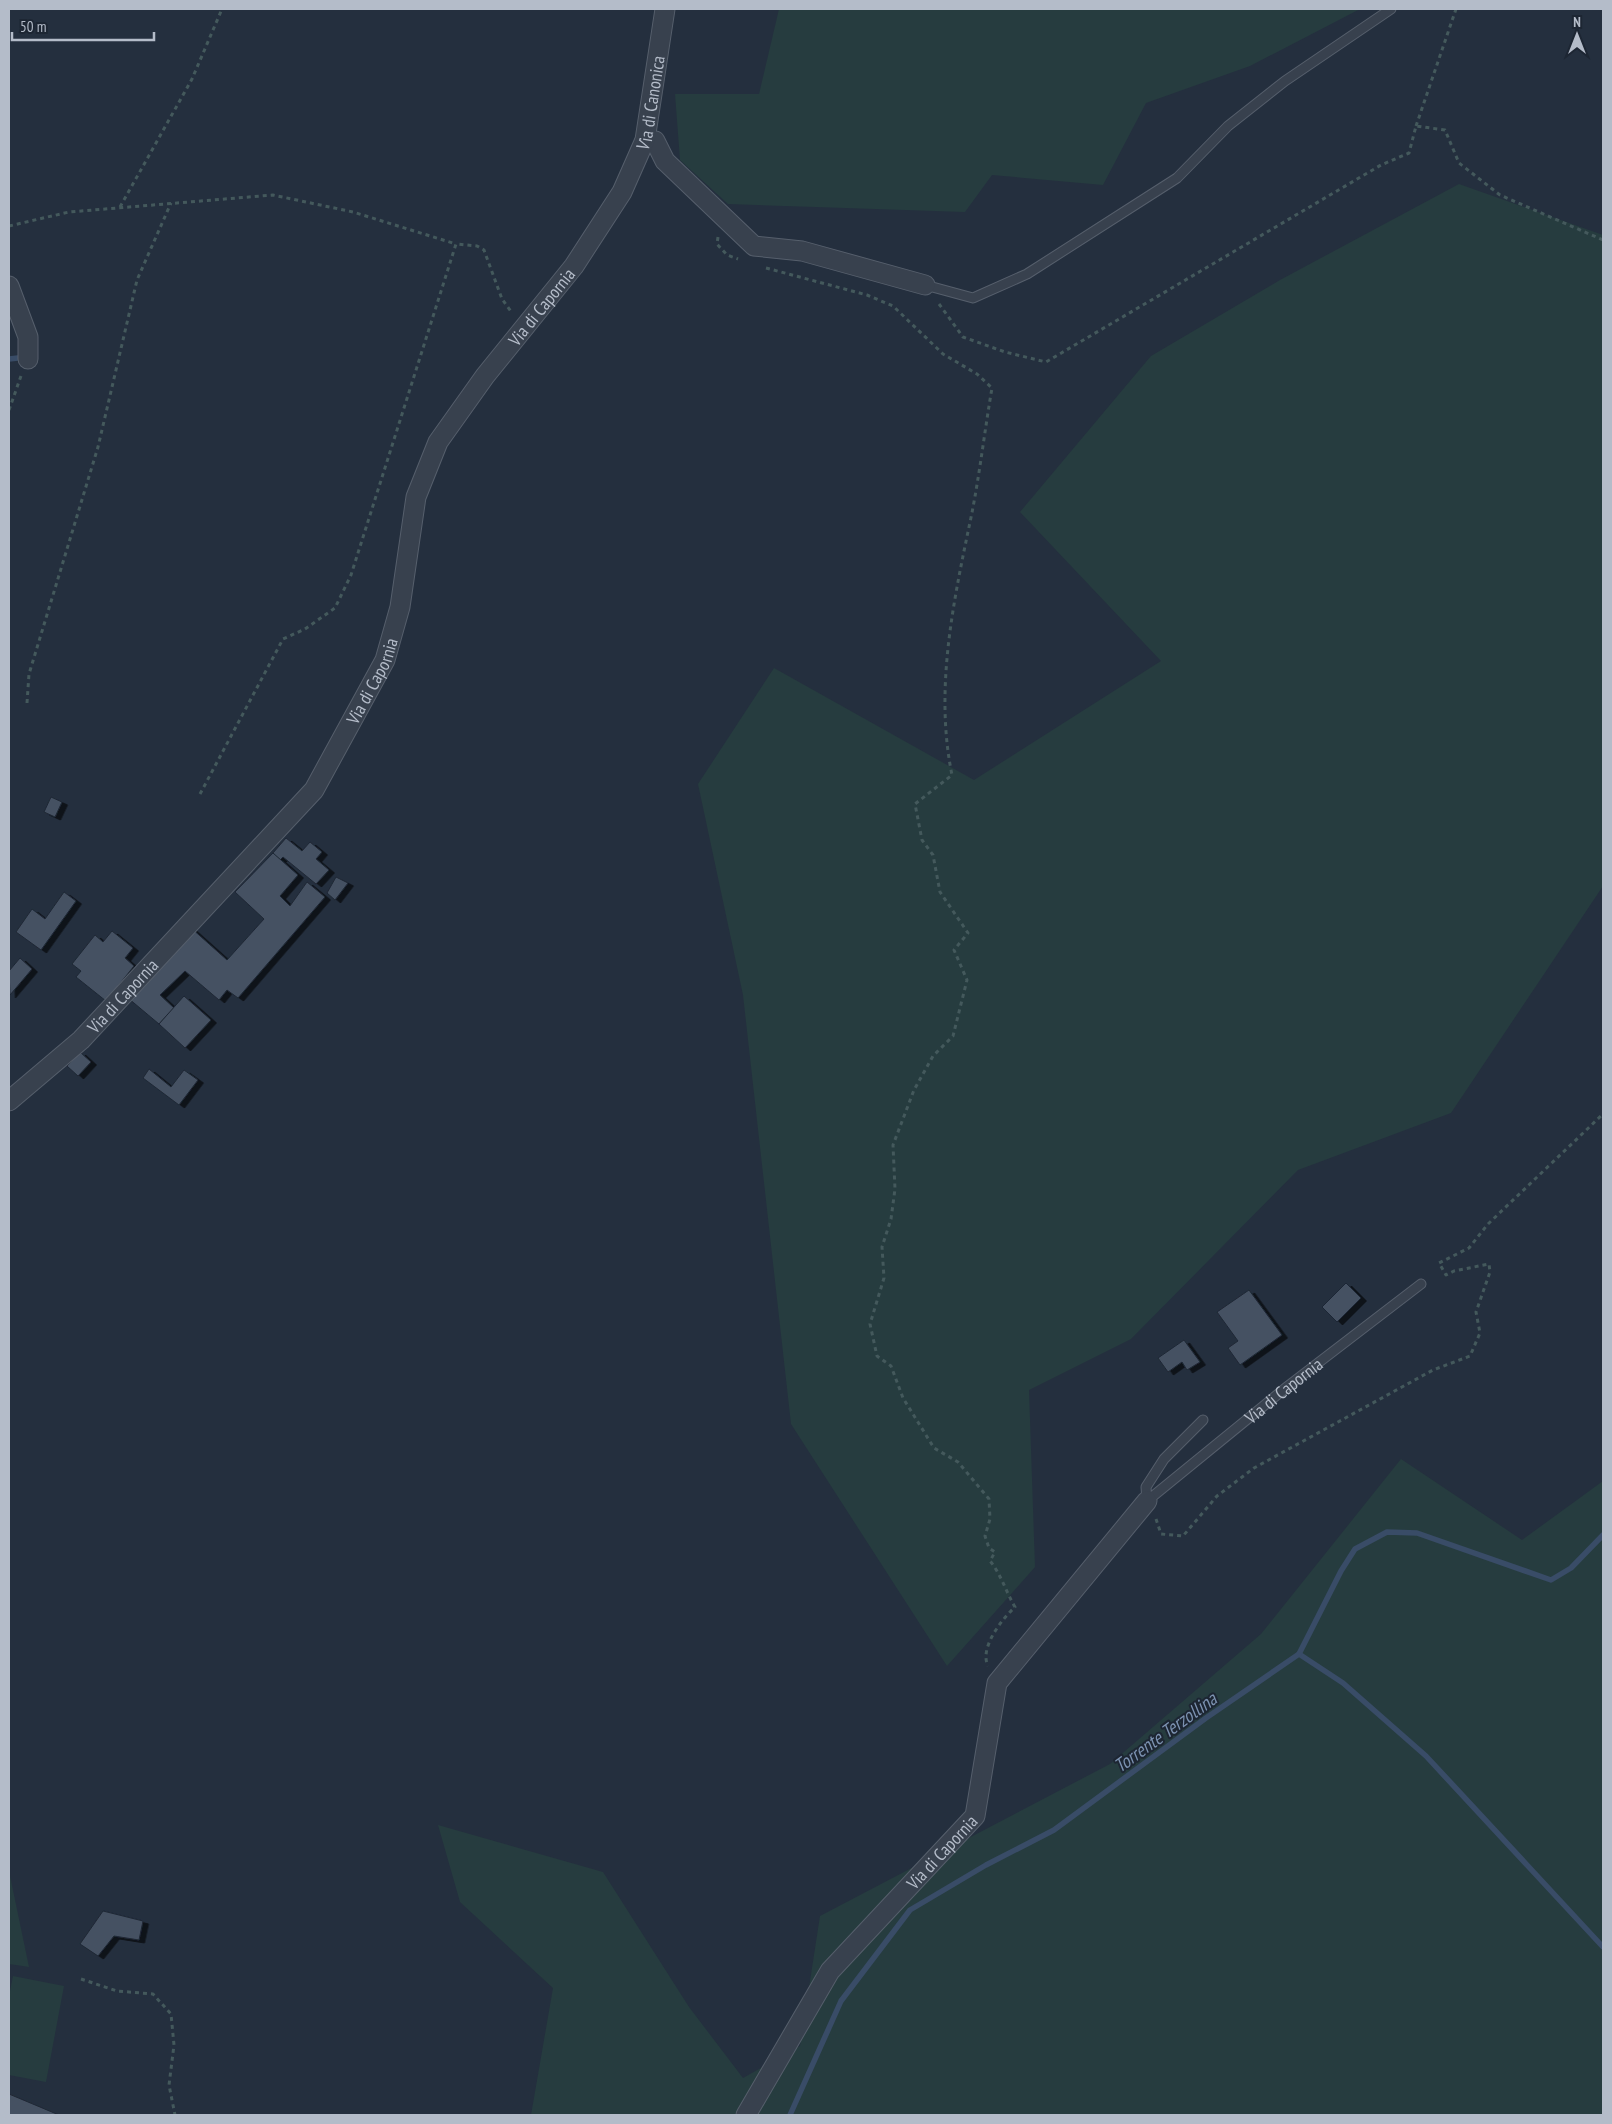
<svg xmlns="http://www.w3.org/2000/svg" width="1612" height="2124" font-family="'PT Sans Narrow',sans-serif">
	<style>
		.green { fill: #263c3f }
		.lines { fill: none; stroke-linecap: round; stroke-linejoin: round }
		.stream { stroke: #394c67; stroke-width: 5.5 }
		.building { fill: #455162; stroke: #1f2835; filter: url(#shadow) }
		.service-casing { stroke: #565f6c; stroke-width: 11 }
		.minor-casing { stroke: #565f6c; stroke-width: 21 }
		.path { stroke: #44595c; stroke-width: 3; stroke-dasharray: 4 4; stroke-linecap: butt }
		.service { stroke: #38414e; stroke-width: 9 }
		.minor { stroke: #38414e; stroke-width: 19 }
		.labels { text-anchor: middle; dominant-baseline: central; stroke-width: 4; stroke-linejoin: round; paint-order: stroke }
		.street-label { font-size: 18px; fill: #b4bcc9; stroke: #1d2633 }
		.water-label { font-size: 19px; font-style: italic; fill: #7c92b1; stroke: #1d2633 }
	</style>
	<defs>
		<filter id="shadow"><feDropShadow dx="5.5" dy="3" stdDeviation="0" flood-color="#0009"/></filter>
	</defs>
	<rect width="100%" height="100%" fill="#242f3e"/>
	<!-- green -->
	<g class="green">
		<polygon points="779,9 1360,9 1250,66 1146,103 1103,185 992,175 965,212 728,204 680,160 675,94 759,94"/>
		<polygon points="1459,184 1603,235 1603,886 1451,1113 1298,1170 1131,1339 1029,1390 1035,1567 947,1666 791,1424 743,995 698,784 774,668 974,780 1161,661 1020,512 1151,356 1280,280"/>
		<polygon points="1401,1459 1522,1540 1603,1481 1603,2115 531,2115 553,1988 460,1902 438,1825 603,1872 689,2007 743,2078 800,2046 820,1916 1110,1764 1261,1634"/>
		<polygon points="9,1871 29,1967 9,1964"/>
		<polygon points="13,1976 64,1986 46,2082 9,2075 9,1996"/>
	</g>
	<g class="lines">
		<!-- stream -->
		<g class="stream">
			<polyline points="9,359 18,358"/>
			<polyline points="1299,1654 1343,1683 1426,1756 1603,1947"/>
			<polyline points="790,2115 841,2001 910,1910 986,1865 1054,1830 1206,1718 1299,1654 1341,1571 1355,1549 1387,1532 1417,1533 1551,1580 1571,1568 1603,1535"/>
		</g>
	</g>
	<!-- building -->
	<g class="building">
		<polygon points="51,797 62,802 55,817 44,812"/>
		<polygon points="286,838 302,851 310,842 322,852 316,859 329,870 316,884 283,857 280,860 273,853"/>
		<polygon points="273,853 298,875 280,896 290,906 307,882 325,897 238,998 227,990 219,1000 185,971 160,995 174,1008 159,1024 128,998 190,927 227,960 264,919 235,892"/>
		<polygon points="336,877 348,883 335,900 327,893"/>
		<polygon points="64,892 76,901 41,950 16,932 32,909 45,919"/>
		<polygon points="112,931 133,948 125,958 134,966 106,1001 76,977 81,971 72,964 95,935 103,942"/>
		<polygon points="20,958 32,969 10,995 9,971"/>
		<polygon points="184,996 211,1020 185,1048 159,1024"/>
		<polygon points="80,1052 91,1062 78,1076 67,1066"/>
		<polygon points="149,1069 171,1087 184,1070 198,1080 179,1105 143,1078"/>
		<polygon points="1346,1283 1361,1298 1337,1322 1322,1307"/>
		<polygon points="1249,1290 1282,1335 1240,1365 1228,1348 1238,1341 1217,1312"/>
		<polygon points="1184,1340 1200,1362 1187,1370 1182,1362 1168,1372 1158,1358"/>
		<polygon points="103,1911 143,1921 139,1940 114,1936 98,1956 80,1944"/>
		<polygon points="9,2094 59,2115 9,2115"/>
	</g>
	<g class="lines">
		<!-- service casing -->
		<g class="service-casing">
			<g id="service">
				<polyline points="925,285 973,298 1027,274 1177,178 1228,126 1285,81 1391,9"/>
				<path id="s1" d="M1203,1420L1164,1459L1146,1487L1147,1501L1288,1386L1421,1284"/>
			</g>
		</g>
		<!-- minor casing -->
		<g class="minor-casing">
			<g id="minor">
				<polyline points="645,140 655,141 665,161 754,246 802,251 925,285"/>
				<polyline points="9,286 28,337 28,359"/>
				<path id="s2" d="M9,1101L81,1040L314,790L385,660L400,607L416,497L438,442L485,376L574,266L622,192L645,140L665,9"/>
				<path id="s3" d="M746,2115L830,1971L975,1816L997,1683L1147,1501"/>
			</g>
		</g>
		<!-- path -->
		<g class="path">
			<polyline points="1416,126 1456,9"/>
			<polyline points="120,207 192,79 222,9"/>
			<polyline points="9,226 69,212 273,195 353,212 456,244"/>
			<polyline points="718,237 717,244 727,255 738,259"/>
			<path d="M766,268L867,295L893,306L943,354L977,374L992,388C984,434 979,481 969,527C952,608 935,693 952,775L915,804L922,840L933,855L940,892L968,933L954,950L967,980L953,1036L933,1056L914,1090L893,1145L895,1189L891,1219L882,1247L884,1278L870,1324L877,1356L891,1366L903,1398L934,1448L958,1462L989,1499L990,1519L985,1536L989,1548L995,1552L990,1561C1001,1574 1006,1592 1015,1607C1002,1619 979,1648 988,1666"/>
			<polyline points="939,304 963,337 1005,352 1046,362 1381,165 1409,153 1416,126 1445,130 1459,163 1500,195 1603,240"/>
			<polyline points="9,410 21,376"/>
			<polyline points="27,703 29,674 98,447 137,280 171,203"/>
			<polyline points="200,794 283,639 305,629 335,608 351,575 456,244 477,246 484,250 502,299 512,313"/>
			<polyline points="1156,1519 1161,1534 1183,1536 1217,1496 1254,1468 1433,1370 1470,1356 1480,1333 1476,1312 1490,1272 1489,1264 1454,1271 1446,1275 1439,1263 1469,1248 1488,1224 1603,1114"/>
			<polyline points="81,1979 117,1991 153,1994 171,2014 174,2045 169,2085 175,2115"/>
		</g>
		<!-- service -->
		<use href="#service" class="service"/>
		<!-- minor -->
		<use href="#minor" class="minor"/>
	</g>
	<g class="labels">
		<!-- street labels -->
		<g class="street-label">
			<text stroke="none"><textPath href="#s2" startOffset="1215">Via di Canonica</textPath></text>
			<text stroke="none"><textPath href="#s2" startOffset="980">Via di Capornia</textPath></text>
			<text stroke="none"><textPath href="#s2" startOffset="560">Via di Capornia</textPath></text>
			<text stroke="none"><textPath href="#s2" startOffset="155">Via di Capornia</textPath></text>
			<text stroke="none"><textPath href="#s1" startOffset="278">Via di Capornia</textPath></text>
			<text stroke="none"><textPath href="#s3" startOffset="330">Via di Capornia</textPath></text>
		</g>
		<!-- water labels -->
		<g class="water-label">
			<text transform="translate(1165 1732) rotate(-36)">Torrente Terzollina</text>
		</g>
	</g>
	<!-- border -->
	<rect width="1612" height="2124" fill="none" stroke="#b4bcc9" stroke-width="20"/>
	<!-- north arrow -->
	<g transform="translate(1577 35)" stroke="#1d2633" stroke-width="4" paint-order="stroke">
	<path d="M0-4L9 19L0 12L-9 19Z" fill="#b4bcc9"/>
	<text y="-8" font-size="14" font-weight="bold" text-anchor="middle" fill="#b4bcc9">N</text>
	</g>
	<!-- scale -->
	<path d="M12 32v8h142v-8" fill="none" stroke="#b4bcc9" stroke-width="2.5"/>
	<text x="20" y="32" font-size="15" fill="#b4bcc9" stroke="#1d2633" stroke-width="4" paint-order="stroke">50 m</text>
</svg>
